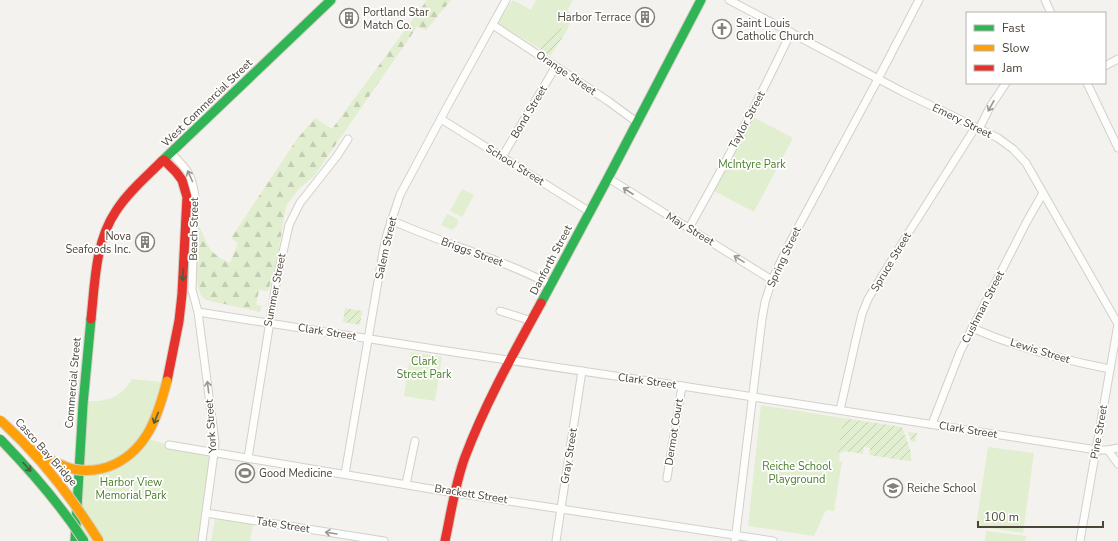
<svg xmlns="http://www.w3.org/2000/svg" width="1118" height="541" font-family="'Nunito Sans',sans-serif">
	<style>
		.green { fill: #e1eecf }
		.forest { fill: url(#forest-firs) }
		.garden { fill: url(#garden-furrows) }
		.lines { fill: none; stroke-linecap: round; stroke-linejoin: round }
		.street-casing { stroke: #d2d0cb; stroke-width: 9 }
		.fast-casing { stroke: #d3cfc5; stroke-width: 11 }
		.jam-casing { stroke: #d3cfc5; stroke-width: 11 }
		.street { stroke: #fdfdfc; stroke-width: 7 }
		.fast { stroke: #30b455; stroke-width: 9 }
		.jam { stroke: #e5322d; stroke-width: 9 }
		.fast-bridge-casing { stroke: #d6cebb; stroke-width: 11; stroke-linecap: butt }
		.slow-bridge-casing { stroke: #d6cebb; stroke-width: 11; stroke-linecap: butt }
		.fast-bridge { stroke: #30b455; stroke-width: 9 }
		.slow-bridge { stroke: #ff9f0a; stroke-width: 9 }
		.oneway { stroke: #9b9791 }
		.oneway2 { stroke: #446040 }
		.labels { text-anchor: middle; dominant-baseline: central; stroke-width: 3.5; stroke-linejoin: round; paint-order: stroke }
		.poi-label { font-size: 11px; fill: #4b4439; stroke: #fff; text-anchor: start }
		.street-label { font-size: 11px; fill: #4b4439; stroke: #fff }
		.park-label { font-size: 11px; fill: #4a7f2a; stroke: #fff }
	</style>
	<defs>
		<pattern id="forest-firs" width="22" height="20" patternUnits="userSpaceOnUse"><rect width="22" height="20" fill="#e1eecf"/><path d="M5 1l3.5 6h-7zM16 11l3.5 6h-7z" fill="#c3cdb2"/></pattern>
		<pattern id="garden-furrows" width="10" height="10" patternUnits="userSpaceOnUse"><rect width="10" height="10" fill="#e1eecf"/><path d="M-1 1l2-2M0 10L10 0M9 11l2-2" fill="none" stroke="#c3cdb2"/></pattern>
	</defs>
	<rect width="100%" height="100%" fill="#f4f2ee"/>
	<!-- green -->
	<g class="green">
		<polygon points="513,0 531,10 536,0 573,0 567,11 574,14 566,32 556,25 537,47 497,23"/>
		<polygon points="749,115 793,138 754,212 710,189"/>
		<polygon points="462,189 474,195 462,217 450,211"/>
		<polygon points="447,214 458,219 457,226 452,230 441,225"/>
		<polygon points="411,352 442,357 435,401 404,396"/>
		<path d="M132,379L161,382L150,420L142,437L169,445L214,453L201,541H74L84,401C106,402 120,399 132,379Z"/>
		<polygon points="761,405 843,418 838,452 840,452 839,461 842,462 834,511 826,510 814,536 748,526"/>
		<polygon points="988,447 1034,453 1023,533 976,526"/>
		<polygon points="215,519 253,524 250,541 211,541"/>
		<polygon points="986,531 1026,536 1025,541 985,541"/>
	</g>
	<!-- forest -->
	<path class="forest" d="M427,0H451L426,30L417,27L314,176L299,189L286,206L276,266L268,291L259,290L256,305L262,306L260,312L206,300C203,298 200,295 199,290C194,275 198,242 198,224C209,245 206,252 230,263L238,243L231,238L297,139L315,118L332,129Z"/>
	<!-- garden -->
	<g class="garden">
		<polygon points="556,25 566,32 550,56 537,47"/>
		<polygon points="345,308 362,311 360,325 343,322"/>
		<polygon points="843,418 902,427 911,452 911,460 908,461 869,455 870,448 864,447 863,454 844,451 843,453 838,452"/>
		<polygon points="908,432 917,433 915,442 911,441"/>
	</g>
	<g class="lines">
		<!-- street casing -->
		<g class="street-casing">
			<g id="street">
				<polyline points="729,0 903,92 998,138 1013,149 1026,163 1118,324 1080,541"/>
				<polyline points="1045,0 1051,13"/>
				<polyline points="493,25 608,101 638,123"/>
				<polyline points="1105,66 1118,59"/>
				<polyline points="1087,83 1118,148"/>
				<polyline points="441,119 590,212"/>
				<polyline points="979,129 990,107 1006,83"/>
				<path d="M171,153C187,169 192,174 195,197L192,290L198,312L215,442L214,453L202,541"/>
				<polyline points="502,157 556,66"/>
				<polyline points="608,178 772,280"/>
				<path d="M391,220C443,244 500,258 551,285"/>
				<path d="M689,228C725,164 760,98 791,32"/>
				<polyline points="500,311 532,321"/>
				<polyline points="198,312 447,351 682,386 1097,450 1108,450 1118,448"/>
				<path d="M972,328C1016,347 1063,360 1110,369"/>
				<polyline points="840,410 856,339 862,314 868,299 909,232 975,128"/>
				<polyline points="932,424 960,352 1026,223 1043,193"/>
				<polyline points="169,445 455,493 773,541"/>
				<polyline points="1108,450 1118,464"/>
				<polyline points="248,458 276,284 289,225 300,203 337,156 348,139"/>
				<polyline points="345,474 383,252 387,234 400,195 447,107 506,0"/>
				<polyline points="667,478 682,386"/>
				<polyline points="406,484 415,441"/>
				<polyline points="206,513 384,541"/>
				<polyline points="556,541 582,371"/>
				<polyline points="735,541 762,319 765,302 772,280 787,248 878,79 919,0"/>
			</g>
		</g>
		<!-- fast casing -->
		<g class="fast-casing">
			<g id="fast">
				<polyline points="162,161 331,0"/>
				<polyline points="541,303 608,178 701,0"/>
				<polyline points="75,541 83,404 91,319"/>
			</g>
		</g>
		<!-- jam casing -->
		<g class="jam-casing">
			<g id="jam">
				<polyline points="164,160 176,172 182,180 187,197 182,294 179,321 167,381"/>
				<path d="M91,319C95,283 95,242 116,211C128,192 146,177 162,161"/>
				<path d="M445,541C451,513 455,484 465,457C485,404 513,354 541,303"/>
			</g>
		</g>
		<!-- street -->
		<use href="#street" class="street"/>
		<!-- fast -->
		<use href="#fast" class="fast"/>
		<!-- jam -->
		<use href="#jam" class="jam"/>
		<!-- fast-bridge casing -->
		<g class="fast-bridge-casing">
			<path id="fast-bridge" d="M0,439C31,471 60,504 84,541"/>
		</g>
		<!-- slow-bridge casing -->
		<g class="slow-bridge-casing">
			<g id="slow-bridge">
				<path d="M0,420C39,455 71,496 99,541"/>
				<path d="M28,448C43,455 57,465 73,469C87,472 102,470 115,464C148,448 158,415 167,381"/>
			</g>
		</g>
		<!-- fast-bridge -->
		<use href="#fast-bridge" class="fast-bridge"/>
		<!-- slow-bridge -->
		<use href="#slow-bridge" class="slow-bridge"/>
	</g>
	<!-- one-way arrows -->
	<defs><path id="oneway-shaft" d="M-6 0H5M1.5-3L5.5 0L1.5 3" fill="none" stroke-width="1.6" stroke-linecap="round" stroke-linejoin="round"/></defs>
	<g class="oneway">
		<use href="#oneway-shaft" transform="translate(991 106) rotate(119)"/>
		<use href="#oneway-shaft" transform="translate(190 176) rotate(-114)"/>
		<use href="#oneway-shaft" transform="translate(628 191) rotate(-147)"/>
		<use href="#oneway-shaft" transform="translate(739 259) rotate(-148)"/>
		<use href="#oneway-shaft" transform="translate(208 387) rotate(-97)"/>
		<use href="#oneway-shaft" transform="translate(331 533) rotate(-171)"/>
	</g>
	<g class="oneway2">
		<use href="#oneway-shaft" transform="translate(183 275) rotate(93)"/>
		<use href="#oneway-shaft" transform="translate(156 418) rotate(112)"/>
		<use href="#oneway-shaft" transform="translate(27 467) rotate(48)"/>
	</g>
	<!-- icons -->
	<defs>
		<g id="building-ring" transform="scale(1)"><circle r="9.5" fill="#fff" stroke="#868178" stroke-width="1.5"/><path d="M-4-6H4V6H1V3H-1V6H-4ZM-2.5-4.3h1.7v1.8h-1.7ZM.8-4.3h1.7v1.8H.8ZM-2.5-1h1.7V.8h-1.7ZM.8-1h1.7V.8H.8Z" fill="#868178"/></g>
		<g id="church-ring" transform="scale(1)"><circle r="9.5" fill="#fff" stroke="#868178" stroke-width="1.5"/><path d="M-1.2-6h2.4v3.5h3.3v2.4h-3.3V6h-2.4V-.1h-3.3v-2.4h3.3Z" fill="#868178"/></g>
		<g id="stadium-ring" transform="scale(1)"><circle r="9.5" fill="#fff" stroke="#868178" stroke-width="1.5"/><path d="M0-5a6.5 5 0 1 0 0 10a6.5 5 0 1 0 0-10ZM-3.5-1.8h7v3.6h-7Z" fill="#868178"/></g>
		<g id="school-ring" transform="scale(1)"><circle r="9.5" fill="#fff" stroke="#868178" stroke-width="1.5"/><path d="M0-5L7-2L0 1L-7-2ZM-4 1L0 2.5L4 1V4Q0 6-4 4Z" fill="#868178"/></g>
	</defs>
	<g fill-rule="evenodd">
		<use href="#building-ring" x="645" y="17"/>
		<use href="#building-ring" x="349" y="18"/>
		<use href="#church-ring" x="722" y="29"/>
		<use href="#building-ring" x="145" y="242"/>
		<use href="#stadium-ring" x="245" y="473"/>
		<use href="#school-ring" x="893" y="488"/>
	</g>
	<g class="labels">
		<!-- poi labels -->
		<g class="poi-label">
			<text x="363" y="12">Portland Star<tspan x="363" dy="13">Match Co.</tspan></text>
			<text x="631" y="17" text-anchor="end">Harbor Terrace</text>
			<text x="736" y="23">Saint Louis<tspan x="736" dy="13">Catholic Church</tspan></text>
			<text x="131" y="236" text-anchor="end">Nova<tspan x="131" dy="13">Seafoods Inc.</tspan></text>
			<text x="259" y="473">Good Medicine</text>
			<text x="907" y="488">Reiche School</text>
		</g>
		<!-- street labels -->
		<g class="street-label">
			<text transform="translate(566 73) rotate(34)">Orange Street</text>
			<text transform="translate(207 103) rotate(-44)">West Commercial Street</text>
			<text transform="translate(529 112) rotate(-59)">Bond Street</text>
			<text transform="translate(747 120) rotate(-62)">Taylor Street</text>
			<text transform="translate(962 121) rotate(26)">Emery Street</text>
			<text transform="translate(515 165) rotate(32)">School Street</text>
			<text transform="translate(194 229) rotate(-89)">Beach Street</text>
			<text transform="translate(690 229) rotate(31)">May Street</text>
			<text transform="translate(386 248) rotate(-77)">Salem Street</text>
			<text transform="translate(472 252) rotate(20)">Briggs Street</text>
			<text transform="translate(784 257) rotate(-65)">Spring Street</text>
			<text transform="translate(551 260) rotate(-62)">Danforth Street</text>
			<text transform="translate(891 262) rotate(-59)">Spruce Street</text>
			<text transform="translate(275 290) rotate(-79)">Summer Street</text>
			<text transform="translate(983 307) rotate(-63)">Cushman Street</text>
			<text transform="translate(327 332) rotate(9)">Clark Street</text>
			<text transform="translate(1040 351) rotate(17)">Lewis Street</text>
			<text transform="translate(647 381) rotate(8)">Clark Street</text>
			<text transform="translate(73 383) rotate(-85)">Commercial Street</text>
			<text transform="translate(211 426) rotate(-94)">York Street</text>
			<text transform="translate(968 430) rotate(9)">Clark Street</text>
			<text transform="translate(674 432) rotate(-81)">Dermot Court</text>
			<text transform="translate(1099 432) rotate(-80)">Pine Street</text>
			<text transform="translate(46 452) rotate(48)">Casco Bay Bridge</text>
			<text transform="translate(569 456) rotate(-81)">Gray Street</text>
			<text transform="translate(471 494) rotate(9)">Brackett Street</text>
			<text transform="translate(283 525) rotate(9)">Tate Street</text>
		</g>
		<!-- park labels -->
		<g class="park-label">
			<text x="752" y="164">McIntyre Park</text>
			<text x="424" y="361">Clark<tspan x="424" dy="13">Street Park</tspan></text>
			<text x="797" y="466">Reiche School<tspan x="797" dy="13">Playground</tspan></text>
			<text x="131" y="482">Harbor View<tspan x="131" dy="13">Memorial Park</tspan></text>
		</g>
	</g>
	<!-- legend -->
	<rect x="966" y="12" width="140" height="72" fill="#ffffff" stroke="#b7b4b0"/>
	<rect x="974" y="25" width="20" height="6" fill="#30b455" stroke="#b7b4b0"/>
	<text x="1002" y="32" font-size="12" fill="#4b4439">Fast</text>
	<rect x="974" y="45" width="20" height="6" fill="#ff9f0a" stroke="#b7b4b0"/>
	<text x="1002" y="52" font-size="12" fill="#4b4439">Slow</text>
	<rect x="974" y="65" width="20" height="6" fill="#e5322d" stroke="#b7b4b0"/>
	<text x="1002" y="72" font-size="12" fill="#4b4439">Jam</text>
	<!-- scale -->
	<path d="M978 521v6h125v-6" fill="none" stroke="#4b4439" stroke-width="2"/>
	<text x="984" y="521" font-size="12" fill="#4b4439" stroke="#ffffff" stroke-width="3" paint-order="stroke">100 m</text>
</svg>
